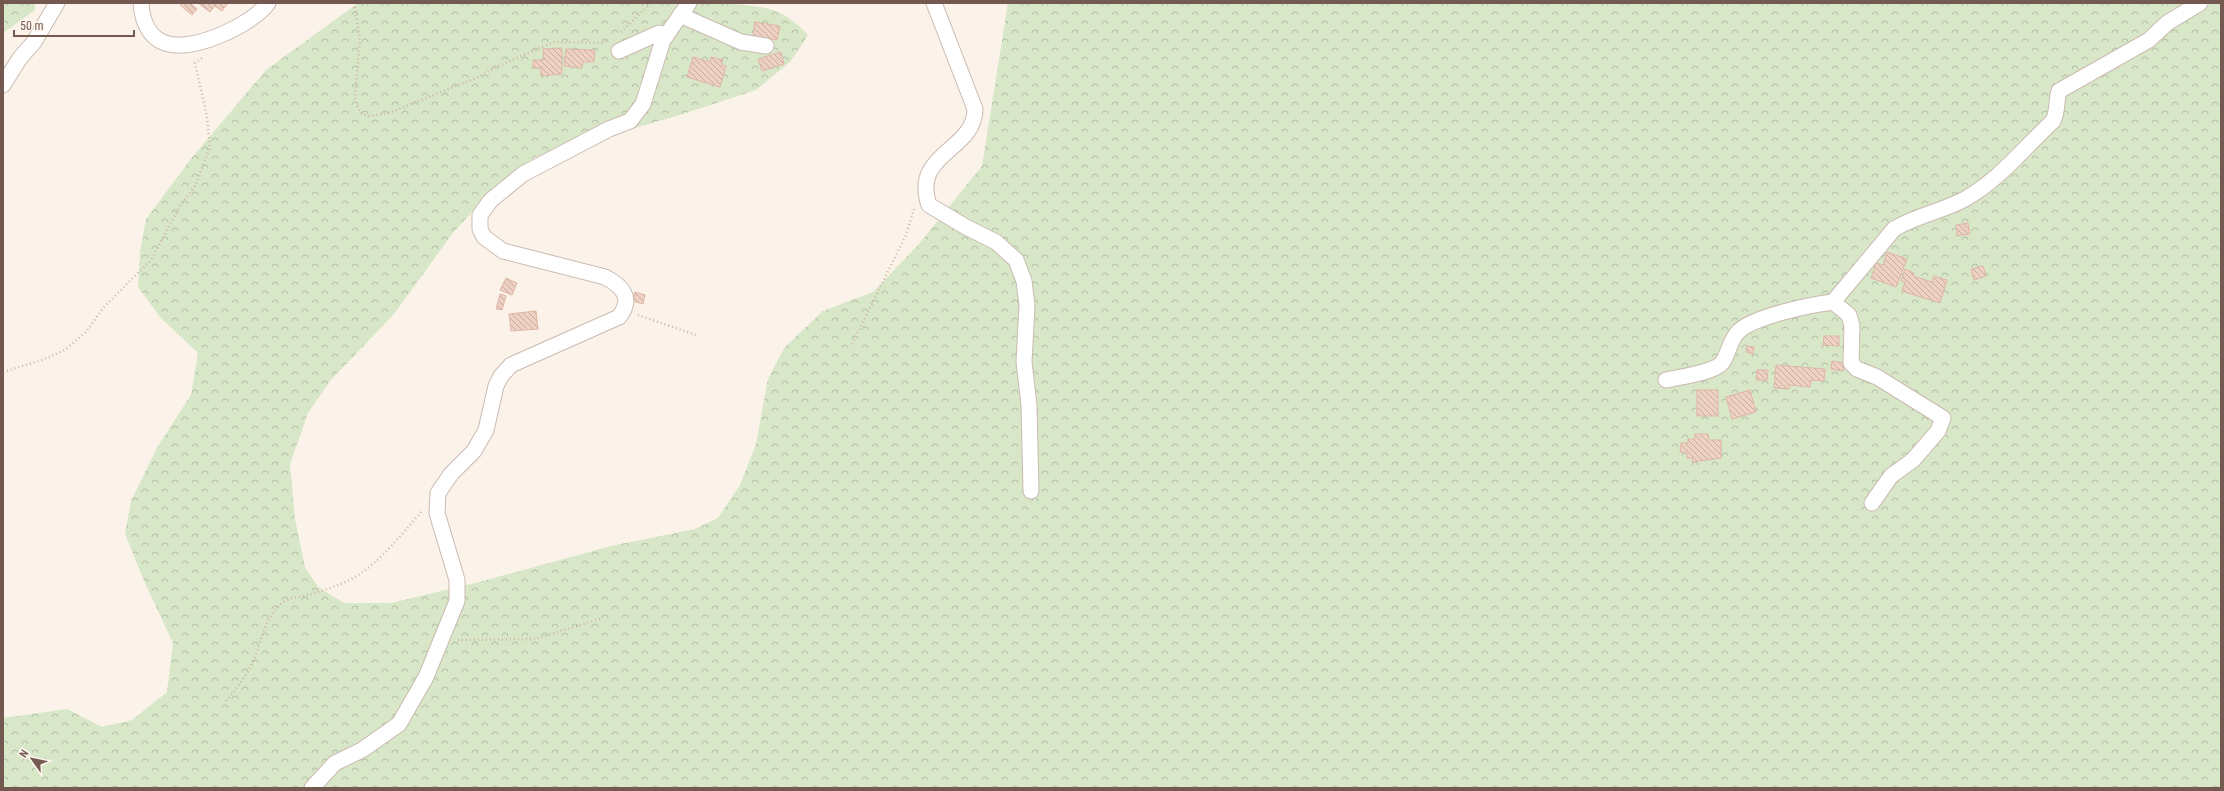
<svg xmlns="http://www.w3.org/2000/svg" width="2224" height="791" font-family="'Roboto Condensed',sans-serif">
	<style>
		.forest { fill: url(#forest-crowns) }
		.building { fill: url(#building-back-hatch); stroke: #dfb7a5 }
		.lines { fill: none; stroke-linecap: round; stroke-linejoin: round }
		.street-casing { stroke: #ccbab0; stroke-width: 17 }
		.path { stroke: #d3b5a6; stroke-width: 2.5; stroke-dasharray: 1 3; stroke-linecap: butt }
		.street { stroke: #fff; stroke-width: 15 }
	</style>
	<defs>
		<pattern id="forest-crowns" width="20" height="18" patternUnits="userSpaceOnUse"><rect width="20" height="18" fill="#d7e7c8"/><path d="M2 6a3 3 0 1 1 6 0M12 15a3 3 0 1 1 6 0" fill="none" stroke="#b3bea5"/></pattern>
		<pattern id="building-back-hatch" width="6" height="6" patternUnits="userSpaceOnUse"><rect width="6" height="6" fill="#eed1c3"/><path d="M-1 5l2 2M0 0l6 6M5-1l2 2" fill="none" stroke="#c5ada1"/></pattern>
	</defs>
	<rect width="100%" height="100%" fill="#fbf3e9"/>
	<!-- forest -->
	<g class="forest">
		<polygon points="3,3 35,3 35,10 3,33"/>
		<path d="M358,3H726C765,8 780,5 808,35L791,61L756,90L683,114L535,157L497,184L453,233L394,314L330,381L308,413L290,464L295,519L305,567L318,587L344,603H391L483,581L611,546L695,529L718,518L740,485L756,444L768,379L784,348L823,311L873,292L919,244L982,166L1008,3H2221V788H3V718L67,709L102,727L132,720L167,692L173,643L145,583L125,534L131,501L158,446L191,395L198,353L160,317L138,287L140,252L146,219L190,160L266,70Z"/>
	</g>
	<!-- building -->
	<g class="building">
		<polygon points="182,3 190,3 197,9 192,15 180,5"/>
		<polygon points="198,3 228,3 222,11 215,6 210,12"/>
		<polygon points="755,22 780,26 777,40 753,36"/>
		<polygon points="562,48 562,74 541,76 541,68 533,68 533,60 544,60 543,49"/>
		<polygon points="566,49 595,50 594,62 583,62 582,68 564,66"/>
		<polygon points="781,52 784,64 762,71 758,59"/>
		<polygon points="693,57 710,62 711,57 723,60 721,65 726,66 720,87 687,77"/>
		<polygon points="1968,223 1970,234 1957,236 1956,225"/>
		<polygon points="1887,252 1907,259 1896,287 1871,278 1876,263 1883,265"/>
		<polygon points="1983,266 1986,276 1974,280 1971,269"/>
		<polygon points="1905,269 1914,273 1913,276 1932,282 1934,276 1947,280 1940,303 1902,291 1905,282 1901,281"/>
		<polygon points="506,278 517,283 512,295 500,290"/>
		<polygon points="635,292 645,295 643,304 633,301"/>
		<polygon points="500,294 506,296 502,310 496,309"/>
		<polygon points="536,311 538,329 511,331 509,314"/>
		<polygon points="1824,336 1839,336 1839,346 1823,345"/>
		<polygon points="1747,346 1754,347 1753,354 1746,352"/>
		<polygon points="1832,361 1844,363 1843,371 1831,369"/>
		<polygon points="1776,365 1825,369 1824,381 1811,380 1810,387 1789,385 1789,389 1774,388"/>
		<polygon points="1757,370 1768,370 1767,380 1756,380"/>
		<rect x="1697" y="390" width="21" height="26"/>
		<polygon points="1750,390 1756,412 1732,419 1726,397"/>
		<polygon points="1695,434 1708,434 1709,440 1721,440 1721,458 1692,462 1693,458 1687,458 1687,453 1680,452 1681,443 1688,443 1688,439 1695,439"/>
	</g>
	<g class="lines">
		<!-- street casing -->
		<g class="street-casing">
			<g id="street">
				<path d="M141,3C142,19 148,37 165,43C192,53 252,25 268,3"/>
				<path d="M934,3L975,109C975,151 911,153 929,205L966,227L996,242L1016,260L1024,281L1027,305L1024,362L1029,405L1031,491"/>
				<polyline points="680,15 741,42 766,46"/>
				<polyline points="619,51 659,33 666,36"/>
				<polyline points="3,85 20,58 34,42 57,3"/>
				<polyline points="1833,302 1849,315 1852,326 1851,363 1857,369 1877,377 1943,418 1938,431 1913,460 1891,476 1872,503"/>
				<path d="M1666,380C1679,377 1713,373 1722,363C1729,354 1729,340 1739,331C1755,316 1810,305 1833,302L1894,229C1915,216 1943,211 1965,199C1999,180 2025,147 2053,121C2058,111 2056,101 2059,91L2149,40L2167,23L2200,3"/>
				<path d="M312,788L335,763L362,750L399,724L426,677L457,601V580L437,513L438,493L451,474L474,451L486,430L496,386L501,376L511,365L619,317C634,298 622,286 605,277L503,251L484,237L480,229V215L491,200L523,174L609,129L630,121L643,104L663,40L689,3"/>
			</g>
		</g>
		<!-- path -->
		<g class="path">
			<polyline points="354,3 360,41 355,96 356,104 361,113 369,116 389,113 476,78 496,67 554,42 602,43 608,39"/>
			<polyline points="621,32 651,3"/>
			<polyline points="638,315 696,335"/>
			<polyline points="852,344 906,235 914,209"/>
			<polyline points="3,372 42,360 65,350 86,332 103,308 151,260 181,204 196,185 210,147 207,117 195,63 202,58"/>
			<polyline points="458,640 536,639 602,618"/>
			<path d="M226,701C235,690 244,679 251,666C261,645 263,621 281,604C289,596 302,597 312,594C322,591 332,587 341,584C375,570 398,538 422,511"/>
		</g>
		<!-- street -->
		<use href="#street" class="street"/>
	</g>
	<!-- border -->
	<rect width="2224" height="791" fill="none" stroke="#73594f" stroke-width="8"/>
	<!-- north arrow -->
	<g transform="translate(32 759) rotate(303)" stroke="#fef7ef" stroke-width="3" paint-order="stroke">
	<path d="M0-3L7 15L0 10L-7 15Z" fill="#73594f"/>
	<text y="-6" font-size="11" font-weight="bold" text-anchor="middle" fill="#73594f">N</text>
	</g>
	<!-- scale -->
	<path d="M14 30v6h120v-6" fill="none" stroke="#73594f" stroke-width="2"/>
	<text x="20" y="30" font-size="12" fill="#73594f" stroke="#fef7ef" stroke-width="3" paint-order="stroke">50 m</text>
</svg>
